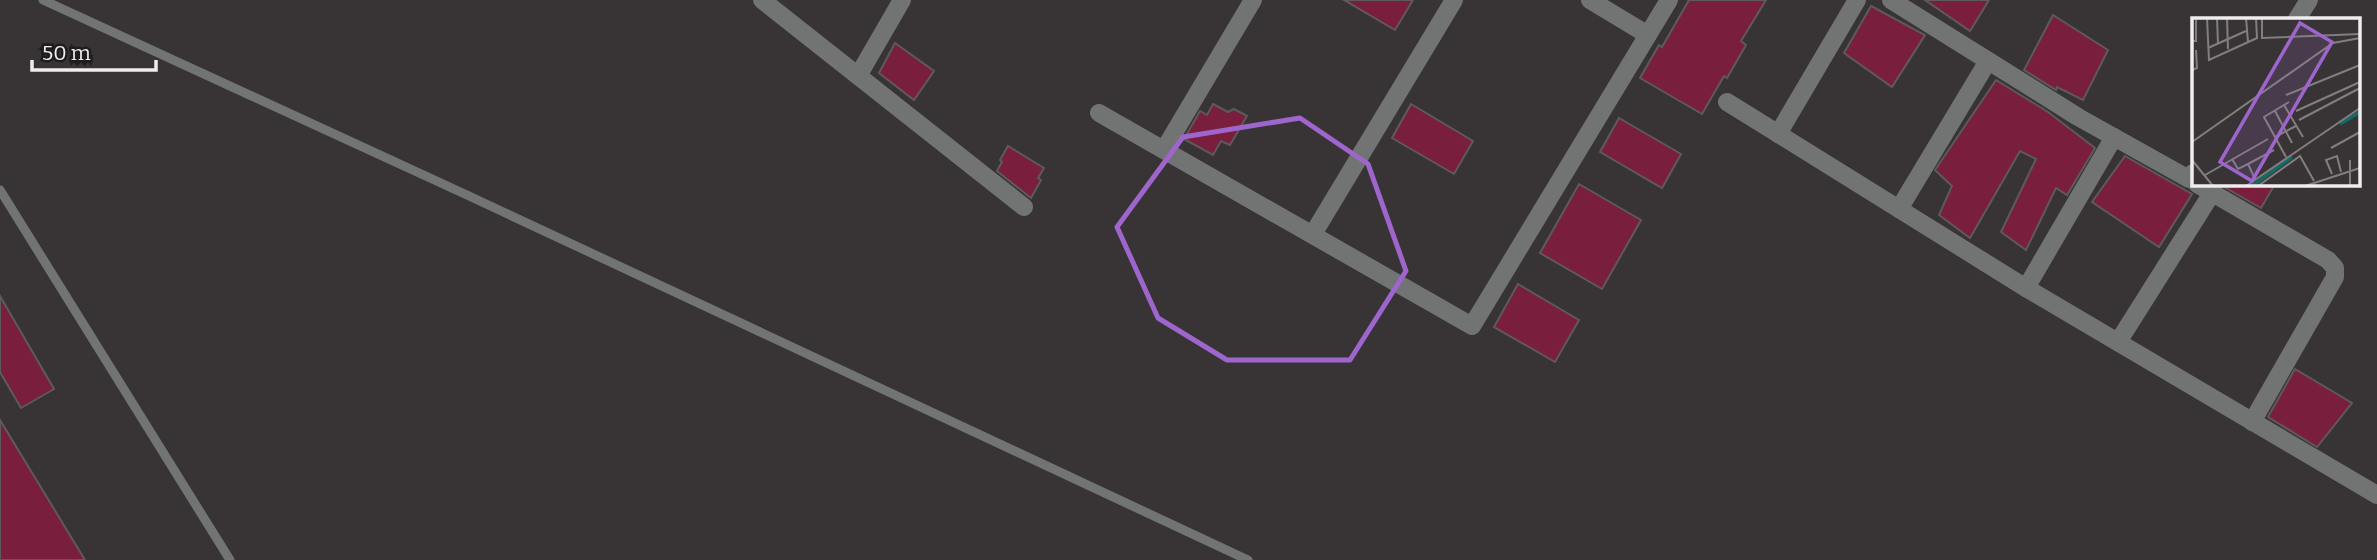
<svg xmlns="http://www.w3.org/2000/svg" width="2377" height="560" font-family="Bitter,serif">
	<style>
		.building { fill: #791e3d; stroke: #5e595a; stroke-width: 2 }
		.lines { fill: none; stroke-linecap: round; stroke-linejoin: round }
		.service { stroke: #727474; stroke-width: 9 }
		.minor { stroke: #727474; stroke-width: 18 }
		.marked { fill: none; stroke: #9e66cd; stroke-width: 5; stroke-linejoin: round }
		.inset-river { fill: none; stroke: #166a65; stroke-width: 3.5 }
		.inset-road { fill: none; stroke: #827e7f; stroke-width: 2 }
		.view { fill: #9e66cd; fill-opacity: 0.15; stroke: #9e66cd; stroke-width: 3.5 }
		.inset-edge { fill: none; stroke: #f0edee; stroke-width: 3.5 }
	</style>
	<rect width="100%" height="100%" fill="#383435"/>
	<!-- building -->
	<g class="building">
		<polygon points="1344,0 1413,0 1395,30"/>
		<polygon points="1689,0 1766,0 1741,41 1746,45 1727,78 1724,76 1702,114 1640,78 1659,45 1662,47"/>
		<polygon points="1925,0 1989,0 1970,31"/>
		<polygon points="1871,6 1925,35 1892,87 1844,53"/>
		<polygon points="2053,15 2108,50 2083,100 2057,87 2056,90 2024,70"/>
		<polygon points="895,43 934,71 914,100 879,73"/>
		<polygon points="1996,80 2048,112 2095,148 2067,195 2056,188 2026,250 2001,232 2036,159 2020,151 1970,238 1939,215 1952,186 1935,170"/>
		<polygon points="1213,104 1228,112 1234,109 1247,116 1230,145 1221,141 1213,155 1184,139 1200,111 1207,115"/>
		<polygon points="1411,104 1473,141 1454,174 1392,138"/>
		<polygon points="1619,118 1681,154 1662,188 1600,152"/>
		<polygon points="1008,146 1044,168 1038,178 1041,180 1031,198 997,171 1002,162 1000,160"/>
		<polygon points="2125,156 2192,194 2159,247 2092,202"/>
		<polygon points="1579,184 1641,220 1602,289 1540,253"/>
		<polygon points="2219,184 2275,184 2261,208"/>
		<polygon points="1518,284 1579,320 1555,362 1494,327"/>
		<polygon points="0,296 54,389 21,408 0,372"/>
		<polygon points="2295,369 2352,403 2317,447 2268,417"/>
		<polygon points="0,420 85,560 0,560"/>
	</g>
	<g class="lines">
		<!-- service -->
		<g class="service">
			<polyline points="43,0 467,195 1248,560"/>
			<polyline points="0,190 230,560"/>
		</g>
		<!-- minor -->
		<g class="minor">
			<polyline points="762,0 1024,207"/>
			<polyline points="1590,0 1648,35"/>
			<polyline points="1891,0 2078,117 2189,179 2193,173"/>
			<polyline points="2297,19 2309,0"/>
			<polyline points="858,76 902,0"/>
			<polyline points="1727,102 2026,288 2377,495"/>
			<polyline points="1099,113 1472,326 1669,0"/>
			<polyline points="1778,134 1857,0"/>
			<polyline points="1165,148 1253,0"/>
			<polyline points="2197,184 2328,260 2335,268 2335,277 2252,422"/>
			<polyline points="1899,209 1988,61"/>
			<polyline points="1313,234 1454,0"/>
			<polyline points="2026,288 2114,137"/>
			<polyline points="2118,342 2212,193"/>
		</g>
	</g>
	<!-- marked area -->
	<path class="marked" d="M1300,118L1368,164L1406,271L1350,360H1227L1158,318L1117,227L1183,137Z"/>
	<!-- overview -->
	<g transform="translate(2192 18)">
		<rect width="168" height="168" fill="#383435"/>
		<path class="inset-river" d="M148,106L168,94M60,168L100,139"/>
		<path class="inset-road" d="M15,0L17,42L65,20L64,0M25,0L26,26M35,0L36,31M54,0L56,24M70,0V20L168,16M0,23H4V0M16,30L54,13M0,52L5,50L4,32M94,77L168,47M92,87L111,119M83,93L100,125M104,93L168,64M107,102L168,70M83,119L104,108M0,124L141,25L168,20M139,130L168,114M94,139L72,99L97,84M40,141L46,151L56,146M0,142L21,168M158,142V168M140,156L134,142L145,138L149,154M13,157L76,121M63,161L56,146L82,132M54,168L168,90M66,168L108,138L122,163M113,168L168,150"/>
		<path class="view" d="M108,5L140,24L60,163L28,144Z"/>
		<rect width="168" height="168" class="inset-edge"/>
	</g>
	<!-- scale -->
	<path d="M32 60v10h124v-10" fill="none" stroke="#f0edee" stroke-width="3.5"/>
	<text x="42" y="60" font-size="21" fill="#f0edee" stroke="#1e1c1c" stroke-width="5" paint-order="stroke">50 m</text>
</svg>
